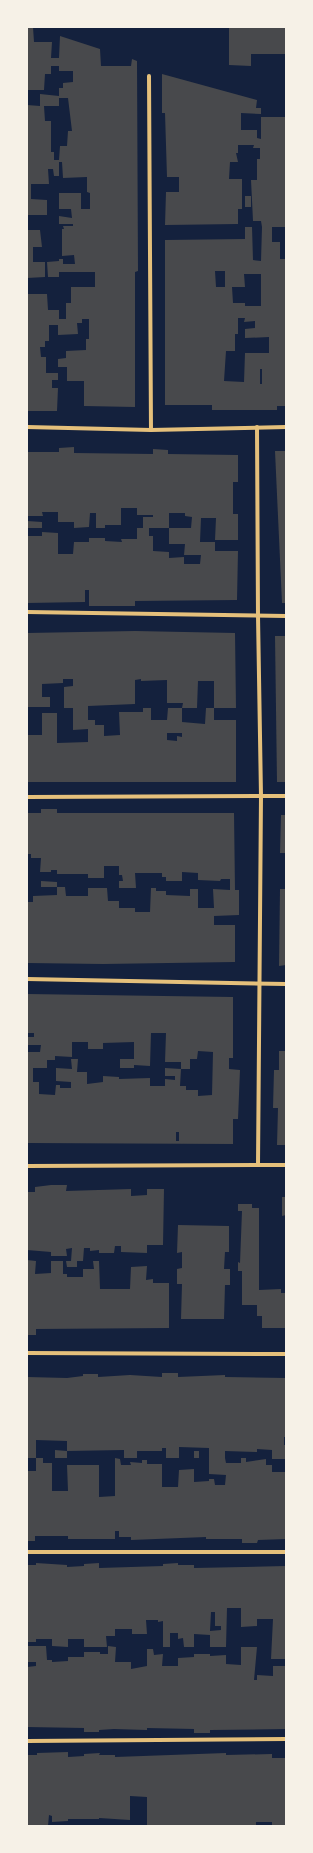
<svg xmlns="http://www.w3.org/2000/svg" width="313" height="1853" font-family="'Times New Roman',serif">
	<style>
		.building { fill: #48494c; fill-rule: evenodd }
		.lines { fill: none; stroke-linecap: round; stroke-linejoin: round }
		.minor { stroke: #e5c07b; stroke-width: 4 }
	</style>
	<rect width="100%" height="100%" fill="#14213d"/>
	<!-- building -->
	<g class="building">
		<path d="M27,27H33L34,42H52L51,58H59L60,36L100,49L101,66H131L132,59L137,61L138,271L135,272V407L84,406V381H67V367H58V359L66,358V351L86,350V339H89V319H82V323H77L78,334L58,335V325H49V341H45V347H40L41,357H46V373H58V380H52V388H58L57,411H27V294H47L48,310H59V319H66V303H71V287H95V272H59V277H48L47,262L59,261V259H63V264H75L74,255L62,256V229H64L63,226H73V224H59V216L72,218L71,209H59V193H81V209H90V193L87,192V177L63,178L62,162H59V176H54L53,169H48L49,184H31V199L47,200V215H27V105L40,106V94L59,96V88H63V83L73,82V71H59V66H51V74H45L44,90H27ZM59,98H68L72,131H68L67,146H60L59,160H54V152H51V121H45L44,106H59Z"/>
		<polygon points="229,27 286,27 286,54 251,54 251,66 229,65"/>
		<path d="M162,74L257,100L256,108H261V114L241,113V130H257V138L261,139V117H286V227H272V242H280V259H285L286,251V406H277V410H212V405H165V240L245,239V227H252L253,260L261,261L262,227L261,221H253L251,180H257V159H260V148H253L254,145H238V153H236L238,162H230L229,179H242V209H238V224L165,225L166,192H179V177H167L165,113H162ZM215,271H225V287H216ZM244,274H261V306H245V303H233L232,287H245ZM238,318H245L244,322L255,321V328L245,329V338L269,337V353H245L244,382L224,381L226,351H235V334H238ZM260,369H262V384H260Z"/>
		<rect x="245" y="196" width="6" height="11"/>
		<polygon points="27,230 40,230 42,247 33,247 33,262 45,262 45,277 27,278"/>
		<path d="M74,447V453L153,454V449L168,450V454L238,455V482H233V514H238V540H215L216,518H201L200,542H215V551H238L237,600L135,601V606H89V590H85V602L27,603V536H42V532L58,533V554H73L74,542H89V538H105V541L122,542L121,539H137V528H143V517H153V515H137V508H121V525H105V528H96V513H90L89,527L74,528V522H58V512H42L43,516H27V452H59V448ZM169,513H185V516L192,517L191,528H169V544H185L184,555H201L200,564H184V557L169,558V552L153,551V536H149V528H169Z"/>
		<polygon points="275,451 286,451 286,603 282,603"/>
		<polygon points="27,521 42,522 42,528 27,528"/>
		<path d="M135,631L235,633L236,708H214V681H198L197,708H182V722L205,724L206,708H214V720H236V782H27V735H42V713H57V743L88,742V729L73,730V708H64V687L73,686V679H63V683L42,684V697H50V707H27V633ZM141,679V681L167,680V703H183L182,708H168L167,720H151V708H143V712H119L120,735L104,736V725H95V720H88V706L135,704V680ZM167,733H182V737L177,736V741L167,740Z"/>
		<polygon points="275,636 286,636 286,782 277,782"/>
		<polygon points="41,809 57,809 57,813 234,813 235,890 239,890 239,915 214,916 214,925 235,925 235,962 103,964 27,963 27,902 33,902 33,896 57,895 57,887 65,887 66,896 88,896 88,888 107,888 108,901 119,901 119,908 135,908 135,912 150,912 151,888 156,888 156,891 166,891 166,895 190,896 190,889 198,889 198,908 214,908 213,889 230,890 230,879 221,879 220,881 198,880 198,873 182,872 182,881 166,881 166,877 162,877 162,873 135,873 136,888 119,888 119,881 123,881 122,875 119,875 119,866 104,866 104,878 88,878 88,874 57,874 57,870 51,870 51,872 40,872 41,858 31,858 31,854 27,854 27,813 41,813"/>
		<polygon points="281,815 286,815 286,853 280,853"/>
		<polygon points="41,881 57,882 57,887 41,887"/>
		<polygon points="280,889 286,889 286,965 279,966"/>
		<path d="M27,994L233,997V1058H229V1069L240,1070L238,1119H233V1144L27,1143V1052H40L41,1045H27V1037H34V1033H27ZM151,1033H166L165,1062H181V1069H190V1059H197L198,1051L213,1052L212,1095L198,1096V1090H186V1086H180L181,1069L165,1068V1076H175V1080L165,1079V1086H150V1078L119,1079V1077L103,1076V1082L87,1084V1072H77L78,1059H71L72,1069L56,1068V1081L71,1082V1088H60V1085H56L55,1095L39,1094V1082H33V1068H47V1060H55V1056L72,1057V1042H88V1049H103V1043L134,1042V1059H120V1068H134V1065L150,1066ZM176,1132H179V1141H176Z"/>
		<polygon points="279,1051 286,1051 286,1145 277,1145 278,1108 273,1108 274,1070 279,1070"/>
		<polygon points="51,1185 67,1185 66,1191 131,1189 131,1196 147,1195 147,1189 164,1189 163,1245 147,1245 147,1253 121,1252 121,1246 115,1246 114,1253 99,1253 99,1250 90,1251 90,1248 84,1248 83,1261 77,1261 77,1267 67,1267 66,1261 71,1261 72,1248 66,1249 67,1256 51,1256 51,1252 27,1250 27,1192 35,1192 35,1187"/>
		<polygon points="282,1197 286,1197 286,1215 282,1216"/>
		<polygon points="238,1204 252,1204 252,1208 259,1208 259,1290 281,1289 281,1293 286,1293 286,1328 262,1328 262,1316 257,1316 257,1305 242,1305 242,1271 238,1271 238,1262 240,1263 242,1211 238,1211"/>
		<polygon points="178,1225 229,1226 229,1252 225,1252 224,1269 230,1269 230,1285 225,1285 224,1319 181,1319 182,1284 177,1284 177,1269 182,1268 182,1252 177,1253"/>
		<polygon points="27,1260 36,1261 35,1274 51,1273 51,1261 63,1261 63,1274 67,1274 67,1277 83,1277 83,1269 94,1269 93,1261 99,1261 100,1289 130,1289 131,1267 147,1266 146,1280 153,1279 153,1283 169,1283 169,1328 36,1329 36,1335 27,1335"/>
		<polygon points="162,1373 178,1373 178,1377 225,1375 225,1377 286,1378 286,1437 284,1437 284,1445 286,1445 286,1459 272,1459 272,1450 257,1449 257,1452 225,1451 225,1458 226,1463 241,1463 241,1458 246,1458 246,1462 266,1459 266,1465 272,1465 272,1472 286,1472 286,1539 258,1540 257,1543 242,1543 242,1539 206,1539 206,1537 131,1540 131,1537 119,1537 119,1531 115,1531 115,1539 68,1539 68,1536 35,1536 35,1541 27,1541 27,1471 36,1471 36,1458 43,1458 43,1463 52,1463 52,1491 68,1491 67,1465 99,1465 99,1497 115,1496 115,1458 120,1459 121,1465 131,1465 130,1462 142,1463 142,1460 147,1460 147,1464 162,1464 162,1487 178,1487 179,1470 194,1469 194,1482 209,1481 209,1479 214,1479 215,1485 225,1485 226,1475 209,1474 209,1448 179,1447 179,1458 166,1458 166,1448 162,1448 162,1451 137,1451 137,1458 124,1458 124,1450 67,1451 67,1458 55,1458 55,1450 67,1451 67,1441 36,1440 36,1458 27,1458 27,1377 67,1378 83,1376 83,1374 98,1374 98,1377 130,1375 162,1377"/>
		<rect x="194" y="1451" width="5" height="7"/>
		<path d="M36,1563L67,1565V1567L84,1566V1564L99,1563V1568L163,1566V1564L178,1563V1565H194V1568L286,1566V1659H271L273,1619H257V1626L241,1627V1608H227L226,1647H210V1635L194,1634V1647H184L183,1638L178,1639V1633H170V1647H163V1621L158,1622V1620H146L147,1634H132V1629H115V1636H106L107,1647H84V1639H68V1647L52,1646V1639H36V1642H27V1565H36ZM211,1612H215V1626H221V1630L210,1631Z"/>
		<polygon points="27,1646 46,1646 47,1660 52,1660 52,1662 68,1661 68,1657 84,1657 84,1652 100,1652 100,1654 108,1654 108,1646 116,1647 115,1662 131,1662 131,1669 147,1666 147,1649 153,1649 154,1655 163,1654 162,1666 178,1666 178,1658 194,1657 194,1654 210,1654 210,1656 226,1655 226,1664 241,1665 241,1647 257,1647 254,1680 257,1680 257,1675 273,1676 273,1666 286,1666 286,1729 210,1730 210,1733 194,1733 194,1729 147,1728 147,1730 114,1729 99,1730 99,1732 84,1732 84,1728 27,1727 27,1667 36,1666 36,1662 27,1662"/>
		<polygon points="68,1752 68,1757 84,1756 84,1754 100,1753 99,1755 115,1755 115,1757 226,1753 226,1755 272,1754 272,1758 286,1758 286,1826 272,1826 272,1822 256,1822 256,1826 147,1826 147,1797 130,1796 130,1820 99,1818 99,1819 68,1819 68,1821 52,1822 52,1816 49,1815 48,1826 27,1826 27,1755 37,1755 37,1753"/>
	</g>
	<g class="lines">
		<!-- minor -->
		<g class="minor">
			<polyline points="149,76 151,430"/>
			<polyline points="27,427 151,430 286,427"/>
			<polyline points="257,427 258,616 261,796 258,1165"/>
			<polyline points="27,612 286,616"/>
			<polyline points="27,797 286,796"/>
			<polyline points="27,979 286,984"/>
			<polyline points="27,1166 286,1165"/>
			<polyline points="27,1353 286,1354"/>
			<polyline points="27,1552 286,1552"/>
			<polyline points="27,1741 286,1739"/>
		</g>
	</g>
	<!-- border -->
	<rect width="313" height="1853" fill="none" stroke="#f6f1e7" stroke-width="56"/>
</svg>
